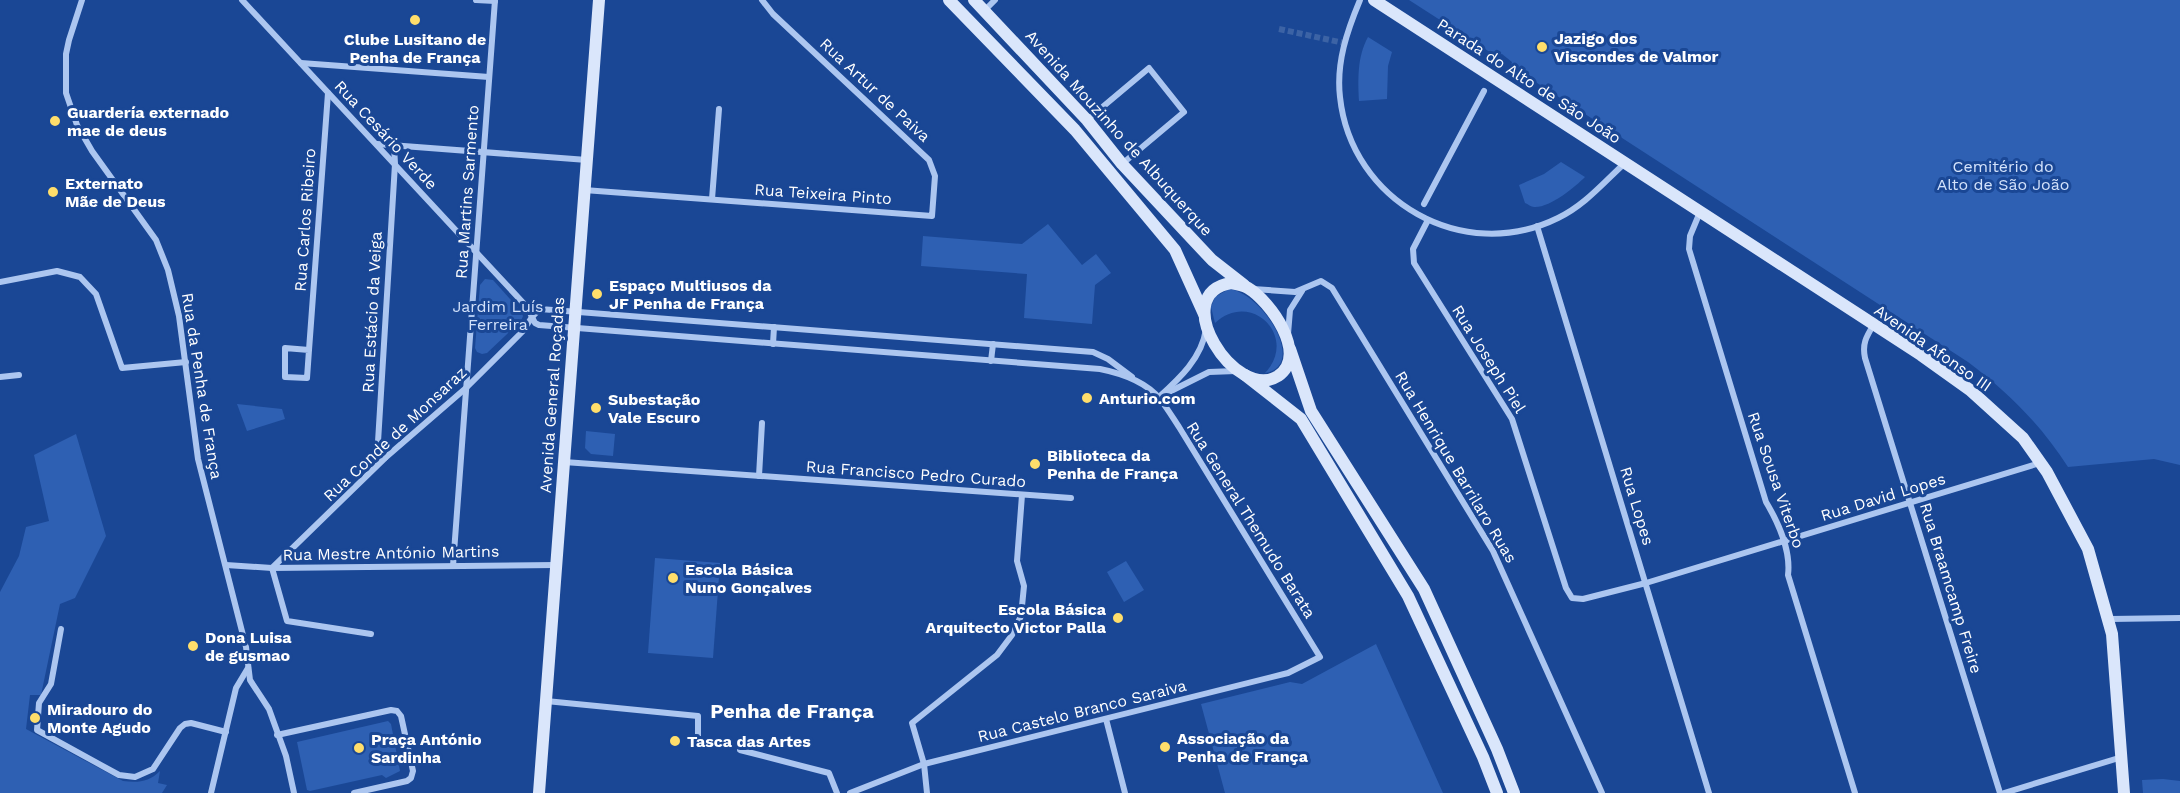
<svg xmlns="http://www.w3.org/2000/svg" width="2180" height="793" font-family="'Work Sans',sans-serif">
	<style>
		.green { fill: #2e60b3 }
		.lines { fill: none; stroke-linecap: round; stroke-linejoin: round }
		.street-tunnel { stroke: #3c63a5; stroke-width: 6; stroke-dasharray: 6 3; stroke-linecap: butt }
		.street { stroke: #acc6f0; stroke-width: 6 }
		.secondary { stroke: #dae6fb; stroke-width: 12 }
		.poi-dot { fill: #ffde6b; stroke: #1a4795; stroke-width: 2 }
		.labels { text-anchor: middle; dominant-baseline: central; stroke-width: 6; stroke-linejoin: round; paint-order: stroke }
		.poi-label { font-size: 16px; font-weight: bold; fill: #fff; stroke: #1a4795; text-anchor: start }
		.street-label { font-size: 16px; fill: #fff; stroke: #1a4795 }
		.park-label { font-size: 16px; fill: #d3e2fb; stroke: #1a4795 }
		.quarter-label { font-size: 20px; font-weight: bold; fill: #fff; stroke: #1a4795 }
	</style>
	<rect width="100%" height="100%" fill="#1a4795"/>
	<!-- green -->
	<g class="green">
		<path d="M1409,0H2180V465L2154,459L2068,467C2041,425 2008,392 1968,362L1511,66L1512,62L1502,54L1496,56Z"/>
		<path d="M1368,37L1392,52L1388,66L1387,99L1359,101C1358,80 1357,57 1368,37Z"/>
		<path d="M1561,162L1585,177C1575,187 1550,208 1534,207C1531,207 1528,204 1525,203L1519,185L1544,174Z"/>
		<polygon points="1048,224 1082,265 1096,254 1111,273 1095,285 1092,324 1024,318 1027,274 921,266 923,236 1022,244"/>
		<polygon points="485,279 493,280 520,310 523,316 521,321 487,353 482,354 477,352 475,348 480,285"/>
		<path d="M1229,289C1263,293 1308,366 1265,373C1299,337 1251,289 1215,323L1211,307L1215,297Z"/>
		<polygon points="237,404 282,409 285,419 247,431"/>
		<polygon points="586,431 615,434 613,456 591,454 585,448"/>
		<path d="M76,434L106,536L75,598L60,604L41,695H30L26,729L123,781C138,783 149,782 160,771L158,783L167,785L162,793H0V592L19,556L26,527L49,521L34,455Z"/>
		<polygon points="655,558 720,563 713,658 648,653"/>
		<polygon points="1126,561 1144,590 1124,602 1107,572"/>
		<polygon points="1376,644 1443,793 1225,793 1201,704 1290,682 1302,684"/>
		<polygon points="388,721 391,724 400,771 386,778 382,775 310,791 307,790 297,742"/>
		<polygon points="2163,779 2180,781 2180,793 2143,793 2142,780"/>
	</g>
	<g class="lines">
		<!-- street-tunnel -->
		<polyline class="street-tunnel" points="1279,29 1344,43"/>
		<!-- street -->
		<g class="street">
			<polyline points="82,0 69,40 66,54 66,93 77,125 92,151 156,240 168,270 179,316 198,459 246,647 250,680 269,709 286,756 294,793"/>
			<path d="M242,0L527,307L535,323L539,325L1100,369C1120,373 1146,382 1160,399C1167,408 1173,418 1179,427L1320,657L1288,673L924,764L850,793"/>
			<polyline points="476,0 495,1"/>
			<path d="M1360,0C1347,31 1336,63 1340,97C1351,201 1463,265 1558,218C1585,205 1603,183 1625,163"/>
			<polyline points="985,10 995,0"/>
			<polyline points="301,63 489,77"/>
			<polyline points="1087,120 1149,68 1184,112 1122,164"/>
			<polyline points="377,144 587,160"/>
			<polyline points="584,190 932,216 935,176 929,160 773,14 762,0"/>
			<polyline points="712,199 719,109"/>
			<polyline points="1424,204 1484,91"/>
			<path d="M1700,212L1690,236L1689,249L1766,502C1778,522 1791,551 1788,575L1855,793"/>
			<polyline points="1428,220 1413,249 1414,263 1512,419 1566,588 1572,598 1583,599 1646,583 2040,463"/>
			<polyline points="1537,226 1709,793"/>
			<polyline points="0,282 57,271 80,277 96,294 122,368 186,362"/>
			<polyline points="1253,289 1295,292 1321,281 1332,288 1493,551 1602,793"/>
			<path d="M1874,324C1866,337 1862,344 1865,358L2000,793"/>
			<polyline points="1288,334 1290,310 1302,291"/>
			<polyline points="773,344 774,327"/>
			<polyline points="309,350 285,348 285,377 307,378 309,350 328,93"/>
			<polyline points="991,361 993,344"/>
			<polyline points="0,377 19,375"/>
			<polyline points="1167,393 1209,372 1236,371"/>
			<path d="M1159,397C1179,379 1202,358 1206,329"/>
			<polyline points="385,458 381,453 378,442 395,164 394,146"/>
			<polyline points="564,462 1071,498"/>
			<polyline points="759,476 762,423"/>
			<polyline points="226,565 272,568 556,565"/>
			<polyline points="453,566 495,0"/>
			<polyline points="272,568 385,458 466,388 523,331 532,317 540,309 1093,352 1108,359 1132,377"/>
			<polyline points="272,568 287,621 371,634"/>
			<polyline points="2110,619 2180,618"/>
			<polyline points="61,629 51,684 39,703 37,730 119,775 135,777 153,769 180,728 185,724 191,723 226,732"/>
			<polyline points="546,701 698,716 698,740"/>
			<polyline points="1106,719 1125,793"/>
			<polyline points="277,735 391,710 397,711 401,716 413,771 411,778 407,781 354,793"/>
			<polyline points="740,750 829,773 837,793"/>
			<polyline points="211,793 236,688 248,668"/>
			<polyline points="927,793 924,764 912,723 997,655 1012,635 1021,616 1024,586 1017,561 1022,495"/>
			<polyline points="2004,793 2122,757"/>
		</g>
		<!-- secondary -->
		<g class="secondary">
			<polyline points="949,0 1075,130 1175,250 1204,314"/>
			<polyline points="974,0 1087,120 1122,164 1212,260 1244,285"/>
			<polyline points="1374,0 1921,355 1970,390 2023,438 2047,472 2088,549 2112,634 2124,793"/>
			<path d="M1231,283C1237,284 1243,285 1248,288C1270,301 1309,355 1278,376C1236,403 1166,294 1231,283Z"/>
			<polyline points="1290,349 1311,411 1424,589 1497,749 1514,793"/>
			<polyline points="1245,375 1301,419 1408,596 1483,757 1497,793"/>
			<polyline points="539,793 599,0"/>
		</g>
	</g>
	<!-- markers -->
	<g class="poi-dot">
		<circle cx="415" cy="20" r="6"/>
		<circle cx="1542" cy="47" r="6"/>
		<circle cx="55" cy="121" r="6"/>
		<circle cx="53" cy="192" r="6"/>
		<circle cx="597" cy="294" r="6"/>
		<circle cx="1087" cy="398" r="6"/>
		<circle cx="596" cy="408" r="6"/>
		<circle cx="1035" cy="464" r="6"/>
		<circle cx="673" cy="578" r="6"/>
		<circle cx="1118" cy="618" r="6"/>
		<circle cx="193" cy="646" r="6"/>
		<circle cx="35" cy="718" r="6"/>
		<circle cx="675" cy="741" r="6"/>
		<circle cx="1165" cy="747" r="6"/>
		<circle cx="359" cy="748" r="6"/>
	</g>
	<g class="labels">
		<!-- poi labels -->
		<g class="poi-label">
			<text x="1554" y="38">Jazigo dos<tspan x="1554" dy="18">Viscondes de Valmor</tspan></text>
			<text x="415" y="39" text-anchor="middle">Clube Lusitano de<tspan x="415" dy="18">Penha de França</tspan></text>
			<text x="67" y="112">Guardería externado<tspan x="67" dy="18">mae de deus</tspan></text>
			<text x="65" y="183">Externato<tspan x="65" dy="18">Mãe de Deus</tspan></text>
			<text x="609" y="285">Espaço Multiusos da<tspan x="609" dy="18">JF Penha de França</tspan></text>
			<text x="1099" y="398">Anturio.com</text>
			<text x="608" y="399">Subestação<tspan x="608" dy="18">Vale Escuro</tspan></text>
			<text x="1047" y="455">Biblioteca da<tspan x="1047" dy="18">Penha de França</tspan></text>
			<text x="685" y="569">Escola Básica<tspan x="685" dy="18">Nuno Gonçalves</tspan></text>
			<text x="1106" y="609" text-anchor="end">Escola Básica<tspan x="1106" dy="18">Arquitecto Victor Palla</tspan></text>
			<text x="205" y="637">Dona Luisa<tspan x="205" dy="18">de gusmao</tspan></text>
			<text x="47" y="709">Miradouro do<tspan x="47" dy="18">Monte Agudo</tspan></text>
			<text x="1177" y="738">Associação da<tspan x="1177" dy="18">Penha de França</tspan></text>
			<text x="371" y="739">Praça António<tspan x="371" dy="18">Sardinha</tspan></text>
			<text x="687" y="741">Tasca das Artes</text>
		</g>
		<!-- street labels -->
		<g class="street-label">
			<text transform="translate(1529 81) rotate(33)">Parada do Alto de São João</text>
			<text transform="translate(875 90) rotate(43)">Rua Artur de Paiva</text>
			<text transform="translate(1119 133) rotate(48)">Avenida Mouzinho de Albuquerque</text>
			<text transform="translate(386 135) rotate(47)">Rua Cesário Verde</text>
			<text transform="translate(467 192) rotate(-86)">Rua Martins Sarmento</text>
			<text transform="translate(823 194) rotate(4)">Rua Teixeira Pinto</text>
			<text transform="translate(305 220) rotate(-86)">Rua Carlos Ribeiro</text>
			<text transform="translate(372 312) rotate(-87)">Rua Estácio da Veiga</text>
			<text transform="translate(1933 348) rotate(35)">Avenida Afonso III</text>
			<text transform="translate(1489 359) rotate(58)">Rua Joseph Piel</text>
			<text transform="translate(202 386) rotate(81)">Rua da Penha de França</text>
			<text transform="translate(552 395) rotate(-86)">Avenida General Roçadas</text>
			<text transform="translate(395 434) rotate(-43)">Rua Conde de Monsaraz</text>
			<text transform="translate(1456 467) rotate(59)">Rua Henrique Barrilaro Ruas</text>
			<text transform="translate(916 474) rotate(4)">Rua Francisco Pedro Curado</text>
			<text transform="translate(1776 480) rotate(71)">Rua Sousa Viterbo</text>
			<text transform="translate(1883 497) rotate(-17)">Rua David Lopes</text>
			<text transform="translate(1637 506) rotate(73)">Rua Lopes</text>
			<text transform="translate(1251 520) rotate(58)">Rua General Themudo Barata</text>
			<text transform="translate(391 553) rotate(-1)">Rua Mestre António Martins</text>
			<text transform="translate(1951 588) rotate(73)">Rua Braamcamp Freire</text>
			<text transform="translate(1082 711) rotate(-14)">Rua Castelo Branco Saraiva</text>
		</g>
		<!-- park labels -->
		<g class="park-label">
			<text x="2003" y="166">Cemitério do<tspan x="2003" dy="18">Alto de São João</tspan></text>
			<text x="498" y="306">Jardim Luís<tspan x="498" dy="18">Ferreira</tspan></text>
		</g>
		<!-- quarter labels -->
		<g class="quarter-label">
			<text x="792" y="711">Penha de França</text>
		</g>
	</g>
</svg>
